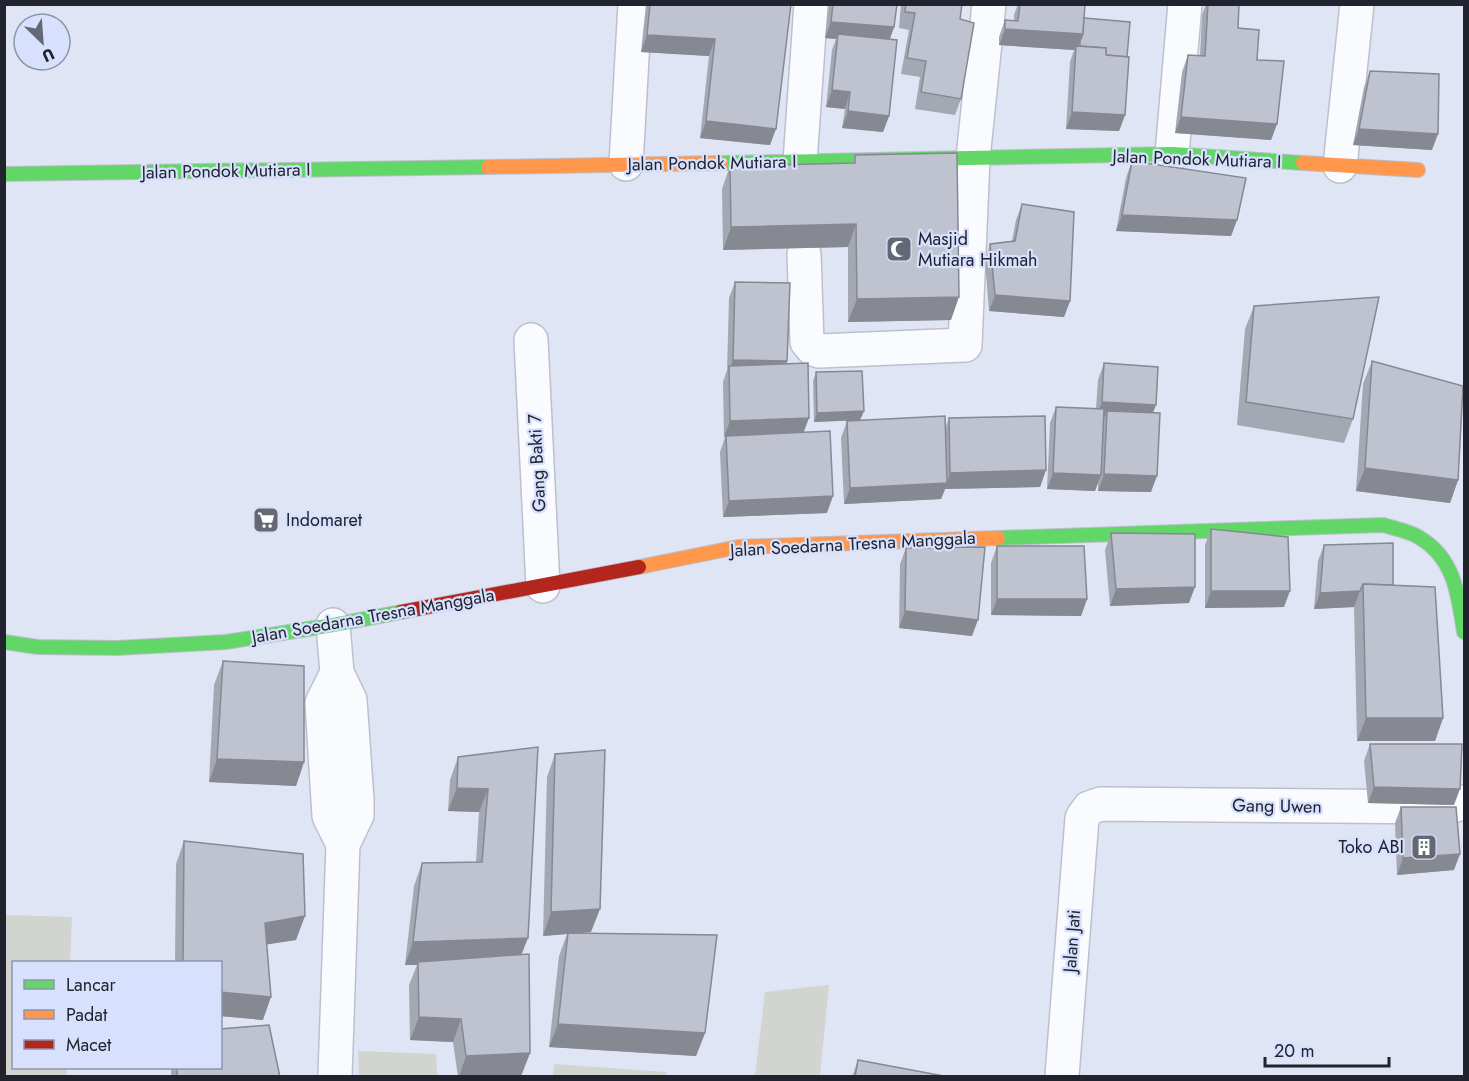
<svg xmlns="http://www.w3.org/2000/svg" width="1469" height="1081" font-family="Jost,sans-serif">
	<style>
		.green { fill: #d2d4d0 }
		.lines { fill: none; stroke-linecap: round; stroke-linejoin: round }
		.street-casing { stroke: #bcc0cd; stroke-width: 36 }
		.fast-casing { stroke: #bcc0cd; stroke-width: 16 }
		.slow-casing { stroke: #bcc0cd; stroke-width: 16 }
		.jam-casing { stroke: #bcc0cd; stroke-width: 16 }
		.street { stroke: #fafbfe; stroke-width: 33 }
		.fast { stroke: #63d668; stroke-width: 14 }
		.slow { stroke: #ff974d; stroke-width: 14 }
		.jam { stroke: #b3261e; stroke-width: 14 }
		.wall { fill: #a4a8b3 }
		.shaded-wall { fill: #868892 }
		.building { fill: #bfc3d0; stroke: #868892; stroke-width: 1.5 }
		.labels { text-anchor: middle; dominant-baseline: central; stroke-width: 4.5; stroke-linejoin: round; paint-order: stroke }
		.street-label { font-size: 18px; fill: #21242f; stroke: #d7e0fd }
		.poi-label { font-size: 18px; fill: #21242f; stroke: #d7e0fd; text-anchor: start }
	</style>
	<rect width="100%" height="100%" fill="#dfe5f5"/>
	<!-- green -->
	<g class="green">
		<polygon points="5,915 72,917 70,962 14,962 14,1068 67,1068 67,1076 5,1076"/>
		<polygon points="829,985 820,1076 755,1076 765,992"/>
		<polygon points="358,1051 436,1054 437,1076 359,1076"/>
		<polygon points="554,1064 666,1072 666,1076 553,1076"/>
	</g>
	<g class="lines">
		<!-- street casing -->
		<g class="street-casing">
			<g id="street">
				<polyline points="1172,154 1185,4"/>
				<polyline points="626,164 635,4"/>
				<polyline points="1340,166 1357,4"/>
				<polyline points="801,182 800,162 811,4"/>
				<polyline points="804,254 807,342 813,349 819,351 965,345 973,158 989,4"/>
				<polyline points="531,340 543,586"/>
				<polyline points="333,625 337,673 350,700 357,800 357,815 343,844 335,1076"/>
				<polyline points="337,673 322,703 329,816 343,844"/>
				<polyline points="1062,1076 1082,818 1089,808 1101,804 1450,807 1464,802"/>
			</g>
		</g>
		<!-- fast casing -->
		<g class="fast-casing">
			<g id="fast">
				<polyline points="721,163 1172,154 1303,163"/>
				<polyline points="4,174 488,167"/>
				<path d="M998,538L1384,525C1395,529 1410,531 1420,538C1455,559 1458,595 1464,632"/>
				<polyline points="4,642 38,647 117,648 226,642 333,625 401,612"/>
			</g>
		</g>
		<!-- slow casing -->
		<g class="slow-casing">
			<g id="slow">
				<polyline points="1303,163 1418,170"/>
				<polyline points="488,167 721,163"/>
				<polyline points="639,567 738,547 998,538"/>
			</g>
		</g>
		<!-- jam casing -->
		<g class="jam-casing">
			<polyline id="jam" points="401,612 639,567"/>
		</g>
		<!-- street -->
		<use href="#street" class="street"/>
		<!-- fast -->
		<use href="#fast" class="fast"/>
		<!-- slow -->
		<use href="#slow" class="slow"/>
		<!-- jam -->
		<use href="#jam" class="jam"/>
	</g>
	<!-- wall -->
	<g class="wall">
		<polygon points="646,4 791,4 770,145 700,138 709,56 641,52"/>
		<polygon points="829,4 897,4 894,27 890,39 889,116 883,132 842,128 845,109 826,107 832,50 836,39 825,38"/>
		<polygon points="901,4 962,4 960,19 961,99 955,115 915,109 920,77 901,74 909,30 899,28"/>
		<polygon points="1018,4 1085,4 1084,18 1127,57 1125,115 1119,131 1066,129 1070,62 1074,50 999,45 999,37 1005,20 1014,21 1014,15"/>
		<polygon points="1206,4 1239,4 1238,28 1257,60 1277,124 1271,140 1175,133 1182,72 1188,55 1200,56 1202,15"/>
		<polygon points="1370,71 1432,150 1353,145 1364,87"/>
		<polygon points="855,155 951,320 848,322 848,247 723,250 722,189 730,166 852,163"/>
		<polygon points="1132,161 1237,220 1231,236 1116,231 1126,178"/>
		<polygon points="1022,204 1070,301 1064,317 989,311 985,261 990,244 1012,241 1016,220"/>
		<polygon points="735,282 787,364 804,432 827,513 723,517 720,452 725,437 724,437 723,382 727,370 729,298"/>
		<polygon points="1254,306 1353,419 1344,443 1237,425 1245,329"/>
		<polygon points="1372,361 1458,480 1450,503 1356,491 1363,384"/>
		<polygon points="1104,363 1153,413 1151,492 1098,491 1098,482 1095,491 1047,489 1050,423 1056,407 1096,409 1098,380"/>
		<polygon points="816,372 864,411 860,420 814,422 813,381"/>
		<polygon points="949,418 1046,470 1040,487 945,489 941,499 844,504 841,438 847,421 945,429"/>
		<polygon points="1211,529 1284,607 1205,608 1205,545"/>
		<polygon points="1111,533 1189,603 1110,606 1105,550"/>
		<polygon points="1324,545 1393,585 1443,718 1435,741 1357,741 1354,607 1314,609 1318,561"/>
		<polygon points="997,546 1087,599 1081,616 991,615 991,563"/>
		<polygon points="906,548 972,636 899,628 900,564"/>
		<polygon points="223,661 304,762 296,786 209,782 214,685"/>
		<polygon points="1370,744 1454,805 1368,803 1364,761"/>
		<polygon points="538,747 521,955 530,1053 521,1076 458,1077 453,1042 410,1040 409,985 417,965 405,965 414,886 422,863 476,862 479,812 448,811 450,780 458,757"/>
		<polygon points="555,754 591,932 579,933 705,1033 696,1056 549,1047 559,956 567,934 543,936 547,777"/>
		<polygon points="1401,807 1454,870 1397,875 1395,823"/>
		<polygon points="184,841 296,940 267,944 263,1020 220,1016 220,963 175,963 176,864"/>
		<polygon points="858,1060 949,1077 852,1077"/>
		<polygon points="171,1068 220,1068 280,1077 171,1077"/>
	</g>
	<!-- shaded-wall -->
	<g class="shaded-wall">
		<polygon points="831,22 894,27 888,44 838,34 836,39 825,38"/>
		<polygon points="1005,29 1083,34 1077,50 1076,46 1074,50 999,45"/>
		<polygon points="647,35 715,39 709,56 641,52"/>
		<polygon points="832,90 850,92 845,109 826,107"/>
		<polygon points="848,111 889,116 883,132 842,128"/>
		<polygon points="1072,112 1125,115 1119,131 1066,129"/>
		<polygon points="1181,117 1277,124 1271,140 1175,133"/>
		<polygon points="706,121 776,129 770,145 700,138"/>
		<polygon points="1359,129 1438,134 1432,150 1353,145"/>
		<polygon points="1122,215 1237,220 1231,236 1116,231"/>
		<polygon points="856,224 848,247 723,250 731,227"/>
		<polygon points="995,295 1070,301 1064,317 989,311"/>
		<polygon points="959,297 951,320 848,322 857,299"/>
		<polygon points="733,360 787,361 782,378 729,371"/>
		<polygon points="1102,402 1156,405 1150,421 1107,411 1104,418 1096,418"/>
		<polygon points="864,411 860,420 814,422 817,413"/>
		<polygon points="809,418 803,434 724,437 730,421"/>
		<polygon points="1365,468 1458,480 1450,503 1356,491"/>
		<polygon points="1046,470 1040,487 945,489 941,499 844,504 850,488 947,483 950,473"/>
		<polygon points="1053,473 1101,475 1095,491 1047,489"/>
		<polygon points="1104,474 1157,476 1151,492 1098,491"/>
		<polygon points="833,496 827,513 723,517 729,501"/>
		<polygon points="1195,587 1189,603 1110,606 1116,589"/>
		<polygon points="1211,591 1290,591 1284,607 1205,608"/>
		<polygon points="1360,591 1354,607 1314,609 1320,593"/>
		<polygon points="997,599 1087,599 1081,616 991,615"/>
		<polygon points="905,611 978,620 972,636 899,628"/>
		<polygon points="1366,718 1443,718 1435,741 1357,741"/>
		<polygon points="217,759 304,762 296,786 209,782"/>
		<polygon points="1374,787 1460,789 1454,805 1368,803"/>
		<polygon points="457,788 488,789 479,812 448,811"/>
		<polygon points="1460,854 1454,870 1397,875 1403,858"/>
		<polygon points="600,909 591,932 543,936 551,912"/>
		<polygon points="305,916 296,940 257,946 265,923"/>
		<polygon points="528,938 519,961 418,962 417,965 405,965 413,942"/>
		<polygon points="220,992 271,997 263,1020 220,1016"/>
		<polygon points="419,1017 461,1019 453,1042 410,1040"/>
		<polygon points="558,1024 705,1033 696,1056 549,1047"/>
		<polygon points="530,1053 521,1076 459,1077 466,1056"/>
	</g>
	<!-- building -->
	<g class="building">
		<polygon points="650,4 791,4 776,129 706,121 715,39 647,35"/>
		<polygon points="833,4 897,4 894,27 831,22"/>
		<polygon points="906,4 962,4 960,19 974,23 961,99 921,92 926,61 907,58 915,13 905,12"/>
		<polygon points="1020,4 1085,4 1083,34 1005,29 1005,20 1018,21"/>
		<polygon points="1208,4 1239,4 1238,28 1259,30 1257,60 1284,61 1277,124 1181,117 1188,55 1205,56"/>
		<polygon points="1084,18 1130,22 1127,57 1106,55 1106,48 1080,46 1080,41 1083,34"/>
		<polygon points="838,34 897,40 889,116 848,111 850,92 832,90"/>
		<polygon points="1076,46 1106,48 1106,55 1129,57 1125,115 1072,112"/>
		<polygon points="1370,71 1439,74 1438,134 1359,129"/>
		<polygon points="957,153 959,297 857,299 856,224 731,227 730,166 855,163 855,155"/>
		<polygon points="1132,161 1246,178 1237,220 1122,215"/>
		<polygon points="1022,204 1074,212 1070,301 995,295 990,244 1015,241"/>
		<polygon points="735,282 790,283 787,361 733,360"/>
		<polygon points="1379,297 1353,419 1246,402 1254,306"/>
		<polygon points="1372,361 1463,386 1458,480 1365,468"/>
		<polygon points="808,363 809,418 730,421 729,366"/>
		<polygon points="1104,363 1158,367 1156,405 1102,402"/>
		<polygon points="862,371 864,411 817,413 816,372"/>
		<polygon points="1056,407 1104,409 1101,475 1053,473"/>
		<polygon points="1107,411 1160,413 1157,476 1104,474"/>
		<polygon points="945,416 947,483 850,488 847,421"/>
		<polygon points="1045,416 1046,470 950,473 949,418"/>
		<polygon points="830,431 833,496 729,501 726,436"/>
		<polygon points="1211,529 1288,537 1290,591 1211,591"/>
		<polygon points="1111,533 1195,534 1195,587 1116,589"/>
		<polygon points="1393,543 1393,585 1363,584 1360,591 1320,593 1324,545"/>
		<polygon points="997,546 1084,546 1087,599 997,599"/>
		<polygon points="985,547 978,620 905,611 906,548"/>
		<polygon points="1363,584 1435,587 1443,718 1366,718"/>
		<polygon points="223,661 304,666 304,762 217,759"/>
		<polygon points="1370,744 1462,744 1460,789 1374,787"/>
		<polygon points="538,747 528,938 413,942 422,863 482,862 488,789 457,788 458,757"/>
		<polygon points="605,750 600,909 551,912 555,754"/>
		<polygon points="1401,807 1456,807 1460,854 1403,858"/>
		<polygon points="184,841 303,854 305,916 265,923 271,997 220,992 220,963 183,963"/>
		<polygon points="568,933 717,935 705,1033 558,1024"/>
		<polygon points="529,954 530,1053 466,1056 461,1019 419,1017 418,962"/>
		<polygon points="269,1025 280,1077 177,1077 177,1068 220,1068 220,1029"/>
		<polygon points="858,1060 949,1077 855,1077"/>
	</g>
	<!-- icons -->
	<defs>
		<g id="mosque-square" transform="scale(1.35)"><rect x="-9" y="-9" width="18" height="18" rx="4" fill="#646874" stroke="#d7e0fd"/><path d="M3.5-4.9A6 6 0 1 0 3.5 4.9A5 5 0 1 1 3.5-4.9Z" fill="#fff"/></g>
		<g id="supermarket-square" transform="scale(1.35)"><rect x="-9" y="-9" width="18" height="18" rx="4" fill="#646874" stroke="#d7e0fd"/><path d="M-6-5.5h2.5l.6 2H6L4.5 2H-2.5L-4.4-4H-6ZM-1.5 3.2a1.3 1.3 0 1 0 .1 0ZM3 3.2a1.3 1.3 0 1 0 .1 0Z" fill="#fff"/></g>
		<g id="building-square" transform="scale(1.35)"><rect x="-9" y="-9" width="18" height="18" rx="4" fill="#646874" stroke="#d7e0fd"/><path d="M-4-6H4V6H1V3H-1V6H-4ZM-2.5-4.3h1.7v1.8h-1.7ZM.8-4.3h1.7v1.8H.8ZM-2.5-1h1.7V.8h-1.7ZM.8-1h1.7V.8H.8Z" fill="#fff"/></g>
	</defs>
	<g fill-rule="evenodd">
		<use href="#mosque-square" x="899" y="249"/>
		<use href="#supermarket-square" x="266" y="520"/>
		<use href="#building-square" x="1424" y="847"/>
	</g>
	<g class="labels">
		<!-- street labels -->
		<g class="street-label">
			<text transform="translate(1197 159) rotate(2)">Jalan Pondok Mutiara I</text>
			<text transform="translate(712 163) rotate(-1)">Jalan Pondok Mutiara I</text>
			<text transform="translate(226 171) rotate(-1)">Jalan Pondok Mutiara I</text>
			<text transform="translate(537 463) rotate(-93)">Gang Bakti 7</text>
			<text transform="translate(853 544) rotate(-3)">Jalan Soedarna Tresna Manggala</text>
			<text transform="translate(373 616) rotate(-10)">Jalan Soedarna Tresna Manggala</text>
			<text transform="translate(1277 806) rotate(1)">Gang Uwen</text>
			<text transform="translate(1072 941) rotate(-86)">Jalan Jati</text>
		</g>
		<!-- poi labels -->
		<g class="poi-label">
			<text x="918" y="239">Masjid<tspan x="918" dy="21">Mutiara Hikmah</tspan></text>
			<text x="286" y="520">Indomaret</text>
			<text x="1404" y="847" text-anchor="end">Toko ABI</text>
		</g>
	</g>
	<!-- border -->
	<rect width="1469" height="1081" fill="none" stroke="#21242f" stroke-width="12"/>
	<!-- legend -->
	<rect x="12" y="961" width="210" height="108" fill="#d7e0fd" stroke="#8e95ab" stroke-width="1.5"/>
	<rect x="24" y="980" width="30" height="9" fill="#63d668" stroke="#8e95ab" stroke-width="1.5"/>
	<text x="66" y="991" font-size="18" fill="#21242f">Lancar</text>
	<rect x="24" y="1010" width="30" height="9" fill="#ff974d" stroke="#8e95ab" stroke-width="1.5"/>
	<text x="66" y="1021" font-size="18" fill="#21242f">Padat</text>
	<rect x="24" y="1040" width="30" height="9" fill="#b3261e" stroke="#8e95ab" stroke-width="1.5"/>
	<text x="66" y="1051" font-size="18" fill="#21242f">Macet</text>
	<!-- north arrow -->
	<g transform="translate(42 42) rotate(155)"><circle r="28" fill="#d7e0fd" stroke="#8e95ab" stroke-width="1.5"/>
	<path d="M0-4.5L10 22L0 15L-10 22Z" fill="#646874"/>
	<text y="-9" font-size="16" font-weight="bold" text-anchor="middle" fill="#21242f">U</text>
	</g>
	<!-- scale -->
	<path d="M1265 1057v9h124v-9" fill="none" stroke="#21242f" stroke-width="3"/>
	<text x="1274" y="1057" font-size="18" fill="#21242f" stroke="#d7e0fd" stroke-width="4.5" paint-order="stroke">20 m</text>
</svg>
